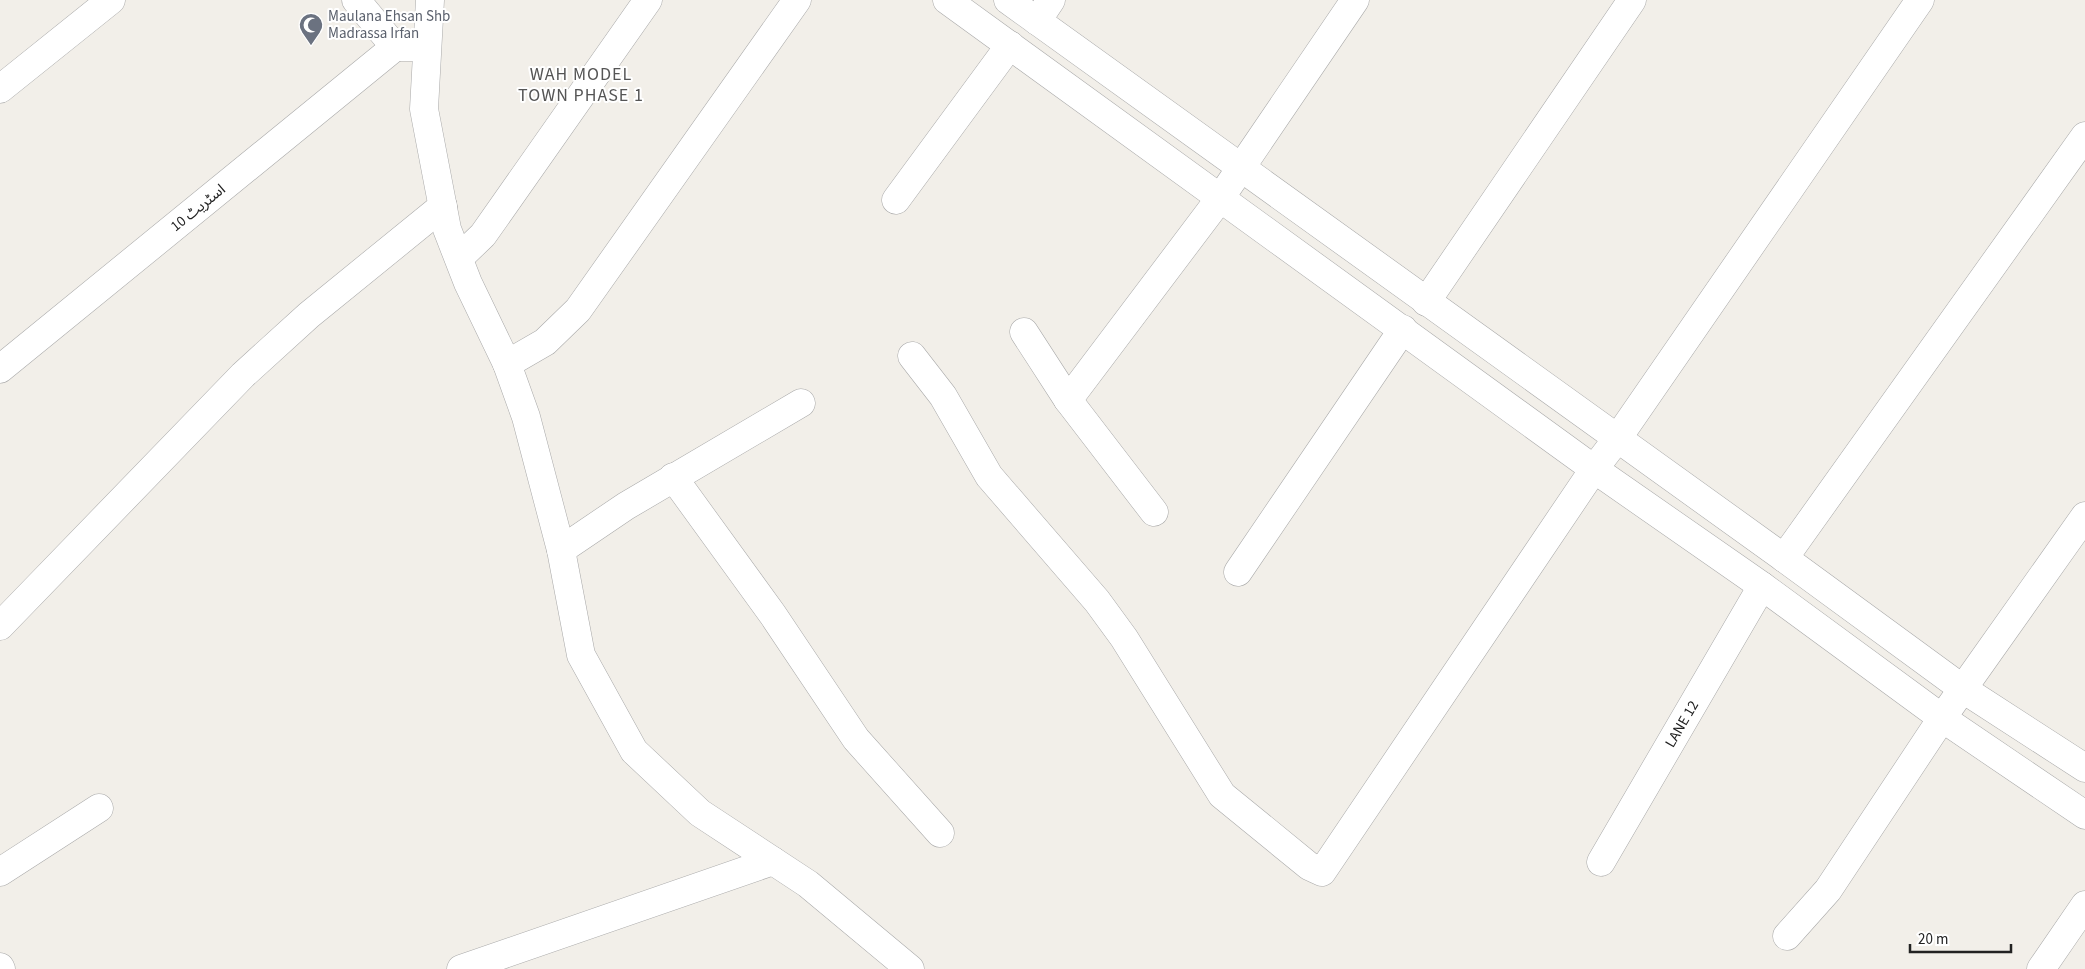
<svg xmlns="http://www.w3.org/2000/svg" width="2085" height="969" font-family="'Source Sans 3','Noto Sans Arabic',sans-serif">
	<style>
		.lines { fill: none; stroke-linecap: round; stroke-linejoin: round }
		.street-casing { stroke: #a9a9a9; stroke-width: 29 }
		.street { stroke: #fff; stroke-width: 28 }
		.labels { text-anchor: middle; dominant-baseline: central; stroke-width: 4; stroke-linejoin: round; paint-order: stroke }
		.worship-label { font-size: 15px; fill: #5b616d; stroke: #fff; text-anchor: start }
		.street-label { font-size: 15px; fill: #222; stroke: #fff }
		.quarter-label { font-size: 18px; letter-spacing: 1px; fill: #555; stroke: #fff }
	</style>
	<rect width="100%" height="100%" fill="#f2efe9"/>
	<g class="lines">
		<!-- street casing -->
		<g class="street-casing">
			<g id="street">
				<polyline points="356,0 395,47 413,47"/>
				<polyline points="430,0 424,109 447,229 468,283 507,364 526,417 561,550 581,655 634,751 700,813 808,884 910,969"/>
				<polyline points="947,0 1594,469 1762,586 1942,718 2085,815"/>
				<polyline points="1008,0 1784,558 1963,689 2085,768"/>
				<polyline points="1037,21 1051,0"/>
				<polyline points="0,89 111,0"/>
				<polyline points="896,200 1010,45"/>
				<polyline points="459,258 483,235 648,0"/>
				<polyline points="1426,302 1632,0"/>
				<polyline points="1024,332 1068,400 1154,512"/>
				<polyline points="912,356 943,396 989,476 1097,601 1124,638 1222,795 1309,866 1322,872 1594,469 1617,439 1920,0"/>
				<polyline points="507,364 545,342 578,310 797,0"/>
				<polyline points="0,369 395,47"/>
				<polyline points="1068,400 1221,197 1355,0"/>
				<polyline points="673,477 773,615 856,739 940,833"/>
				<polyline points="561,550 626,506 801,403"/>
				<polyline points="1784,558 2085,136"/>
				<polyline points="1238,572 1403,329"/>
				<polyline points="0,626 243,375 309,315 443,206"/>
				<path id="s1" d="M1601,862L1762,586"/>
				<polyline points="0,872 99,808"/>
				<polyline points="1787,936 1828,890 1942,718 2085,516"/>
				<polyline points="0,967 1,969"/>
				<polyline points="461,969 773,861"/>
				<polyline points="2041,969 2085,905"/>
			</g>
		</g>
		<!-- street -->
		<use href="#street" class="street"/>
	</g>
	<!-- icons -->
	<defs>
		<g id="mosque-pin" transform="scale(1.25)"><path d="M0 17L-7.5 6A9.5 9.5 0 1 1 7.5 6Z" fill="#6b7280" stroke="#fff"/><path d="M3.5-4.9A6 6 0 1 0 3.5 4.9A5 5 0 1 1 3.5-4.9Z" fill="#fff"/></g>
	</defs>
	<g fill-rule="evenodd">
		<use href="#mosque-pin" x="311" y="25"/>
	</g>
	<g class="labels">
		<!-- worship labels -->
		<g class="worship-label">
			<text x="328" y="16">Maulana Ehsan Shb<tspan x="328" dy="17">Madrassa Irfan</tspan></text>
		</g>
		<!-- street labels -->
		<g class="street-label">
			<text transform="translate(198 208) rotate(-39)">اسٹریٹ 10</text>
			<text stroke="none"><textPath href="#s1" startOffset="160">LANE 12</textPath></text>
		</g>
		<!-- quarter labels -->
		<g class="quarter-label">
			<text x="581" y="74">WAH MODEL<tspan x="581" dy="21">TOWN PHASE 1</tspan></text>
		</g>
	</g>
	<!-- scale -->
	<path d="M1910 944v8h101v-8" fill="none" stroke="#222222" stroke-width="2.5"/>
	<text x="1918" y="944" font-size="15" fill="#222222" stroke="#ffffff" stroke-width="4" paint-order="stroke">20 m</text>
</svg>
